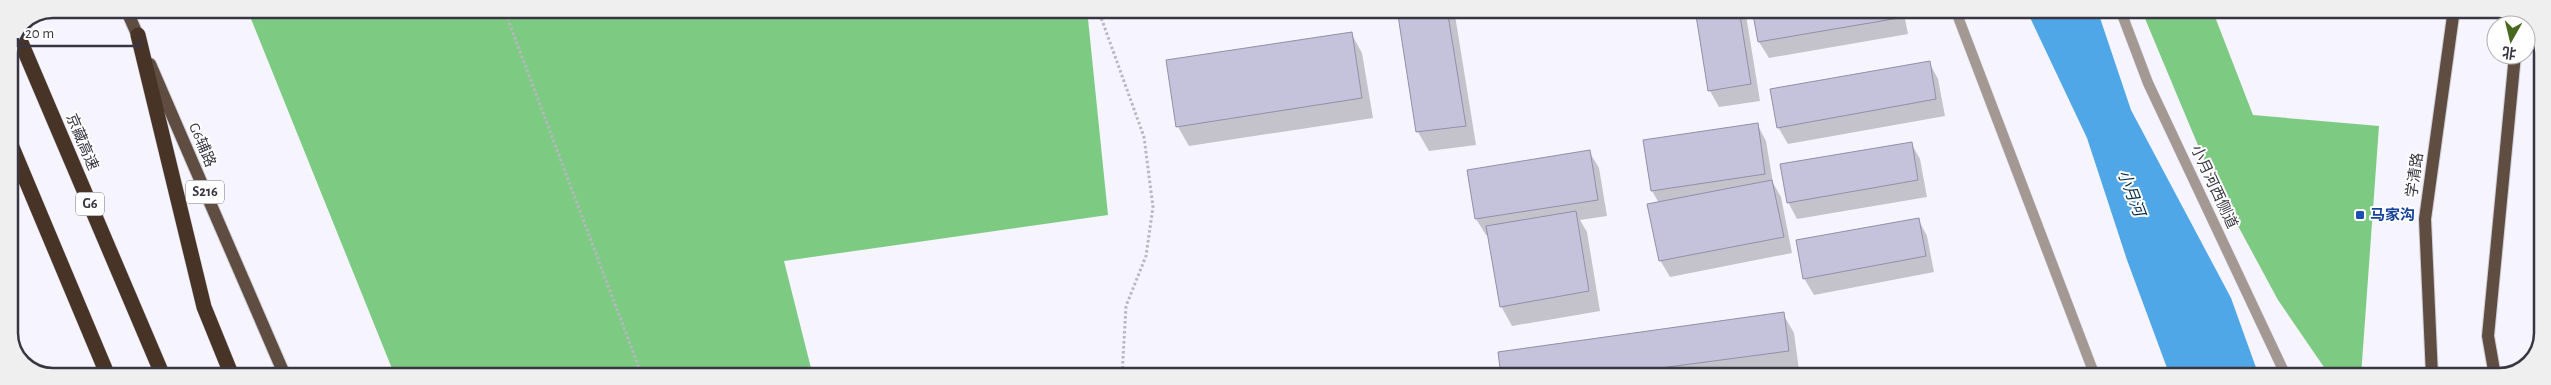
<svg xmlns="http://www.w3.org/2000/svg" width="2551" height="385" font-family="'Alegreya Sans','Noto Sans SC',sans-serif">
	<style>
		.forest { fill: #7dcb82 }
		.water { fill: #4fa7e8 }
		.shadow { fill: #0003 }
		.building { fill: #c5c2dc; stroke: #928fa8 }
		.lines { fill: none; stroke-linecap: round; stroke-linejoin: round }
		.service-casing { stroke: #cfced9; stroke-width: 11 }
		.primary-casing { stroke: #cfced9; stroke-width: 14 }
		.motorway-casing { stroke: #cfced9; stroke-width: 16 }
		.path { stroke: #b7b6c1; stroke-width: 3; stroke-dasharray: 2.5 2.5; stroke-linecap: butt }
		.service { stroke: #a49892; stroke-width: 10 }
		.primary { stroke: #604d42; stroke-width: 12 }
		.motorway { stroke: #483427; stroke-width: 15 }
		.transit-dot { fill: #1a4fb4; stroke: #fff; stroke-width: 2 }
		.labels { text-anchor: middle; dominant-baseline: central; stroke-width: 4; stroke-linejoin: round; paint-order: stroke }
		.shield { fill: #fff; stroke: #74727a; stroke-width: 1 }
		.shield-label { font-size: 14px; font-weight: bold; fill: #383641 }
		.street-label { font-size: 15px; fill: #383641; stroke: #fff }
		.transit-label { font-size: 15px; font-weight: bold; fill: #164399; stroke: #fff; text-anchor: start }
		.water-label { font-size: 16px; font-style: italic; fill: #092f4a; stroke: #fff }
		.rim { fill: none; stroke: #383641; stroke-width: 2.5 }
	</style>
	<rect width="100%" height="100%" fill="#f5f4ff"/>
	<!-- forest -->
	<g class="forest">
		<polygon points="247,9 1087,9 1108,215 784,261 813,376 395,376"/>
		<polygon points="2141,9 2212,9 2253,115 2379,126 2361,376 2330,376 2278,300 2210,174"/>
	</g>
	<!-- water -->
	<polygon class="water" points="2026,9 2097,9 2131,110 2231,298 2259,376 2170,376 2127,260 2087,138"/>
	<!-- shadow -->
	<g class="shadow">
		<polygon points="1399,9 1454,9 1476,145 1429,151 1418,132"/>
		<polygon points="1696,9 1745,9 1760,101 1719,107 1710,91"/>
		<polygon points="1753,9 1903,9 1908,34 1769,58 1759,42"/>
		<polygon points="1351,33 1362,53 1373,118 1189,146 1178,127 1167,61"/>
		<polygon points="1929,62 1938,79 1945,116 1788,144 1778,127"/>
		<polygon points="1757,124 1766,141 1773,183 1781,197 1792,253 1670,277 1660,260 1659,203 1652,191"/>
		<polygon points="1911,143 1920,159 1927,197 1797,219 1788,202"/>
		<polygon points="1589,151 1599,168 1607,216 1580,220 1587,232 1600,311 1512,326 1501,306 1489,235 1486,235 1476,219"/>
		<polygon points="1918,219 1927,236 1934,272 1814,295 1804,278"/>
		<polygon points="1783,314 1794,333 1799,370 1754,376 1503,376 1499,353"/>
	</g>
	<!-- building -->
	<g class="building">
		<polygon points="1397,9 1447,9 1466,126 1416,132"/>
		<polygon points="1695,9 1739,9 1751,84 1708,91"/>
		<polygon points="1752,9 1898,9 1899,18 1758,42"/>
		<polygon points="1352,32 1362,98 1176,127 1166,60"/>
		<polygon points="1930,61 1936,99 1777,128 1770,89"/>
		<polygon points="1758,123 1765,174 1651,191 1643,140"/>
		<polygon points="1912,142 1918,180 1787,203 1780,164"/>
		<polygon points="1590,150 1598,200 1475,219 1467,170"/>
		<polygon points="1772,180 1784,237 1659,261 1647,204"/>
		<polygon points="1576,211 1589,291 1500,307 1486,226"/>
		<polygon points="1919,218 1926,256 1803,279 1796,240"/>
		<polygon points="1784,312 1789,351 1600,376 1501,376 1498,352"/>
	</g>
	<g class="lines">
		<!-- service casing -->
		<g class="service-casing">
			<g id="service">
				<polyline points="1955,9 2095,376"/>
				<polyline points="2120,9 2148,83 2286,376"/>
			</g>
		</g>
		<!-- primary casing -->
		<g class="primary-casing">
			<g id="primary">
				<polyline points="126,9 141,43"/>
				<polyline points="2518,25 2519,16"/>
				<polyline points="150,64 285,376"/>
				<polyline points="2432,376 2425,219 2454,9"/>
				<polyline points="2495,376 2488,336 2515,55"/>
			</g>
		</g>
		<!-- motorway casing -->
		<g class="motorway-casing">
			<g id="motorway">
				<polyline points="17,33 163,376"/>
				<polyline points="138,35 204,307 232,376"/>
				<polyline points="9,140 108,376"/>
			</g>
		</g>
		<!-- path -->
		<g class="path">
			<polyline points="504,9 642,376"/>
			<polyline points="1098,9 1144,137 1153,207 1146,256 1126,306 1122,376"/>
		</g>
		<!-- service -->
		<use href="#service" class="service"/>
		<!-- primary -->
		<use href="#primary" class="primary"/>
		<!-- motorway -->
		<use href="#motorway" class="motorway"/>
	</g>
	<!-- markers -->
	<rect class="transit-dot" x="2355" y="210" width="10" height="10" rx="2.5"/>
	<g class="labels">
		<!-- shield labels -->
		<g class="shield">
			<rect x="186" y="180.5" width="38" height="23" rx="4"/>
			<rect x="76" y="192.5" width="28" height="23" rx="4"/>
		</g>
		<g class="shield-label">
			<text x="205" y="192">S216</text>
			<text x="90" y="204">G6</text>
		</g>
		<!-- street labels -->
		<g class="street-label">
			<text transform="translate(82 142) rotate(67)">京藏高速</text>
			<text transform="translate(202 145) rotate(67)">G6辅路</text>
			<text transform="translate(2415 175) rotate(-82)">学清路</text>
			<text transform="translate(2214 187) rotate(65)">小月河西侧道</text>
		</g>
		<!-- transit labels -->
		<g class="transit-label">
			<text x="2370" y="215">马家沟</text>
		</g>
		<!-- water labels -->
		<g class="water-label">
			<text transform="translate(2131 193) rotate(69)">小月河</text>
		</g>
	</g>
	<!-- crop -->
	<path d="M0 0H2551V385H0ZM53 18H2499A35 35 0 0 1 2534 53V333A35 35 0 0 1 2499 368H53A35 35 0 0 1 18 333V53A35 35 0 0 1 53 18Z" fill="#efeff0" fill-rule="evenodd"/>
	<path class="rim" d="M53 18H2499A35 35 0 0 1 2534 53V333A35 35 0 0 1 2499 368H53A35 35 0 0 1 18 333V53A35 35 0 0 1 53 18Z"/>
	<!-- north arrow -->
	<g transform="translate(2511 40) rotate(188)"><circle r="24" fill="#ffffff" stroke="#afafb3"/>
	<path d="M0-4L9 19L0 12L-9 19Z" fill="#47681e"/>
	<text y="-8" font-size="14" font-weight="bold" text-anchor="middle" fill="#383641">北</text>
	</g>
	<!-- scale -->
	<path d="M18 38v8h122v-8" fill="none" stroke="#383641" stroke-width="2.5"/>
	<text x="25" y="38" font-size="15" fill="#383641" stroke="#ffffff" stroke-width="4" paint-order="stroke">20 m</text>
</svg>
